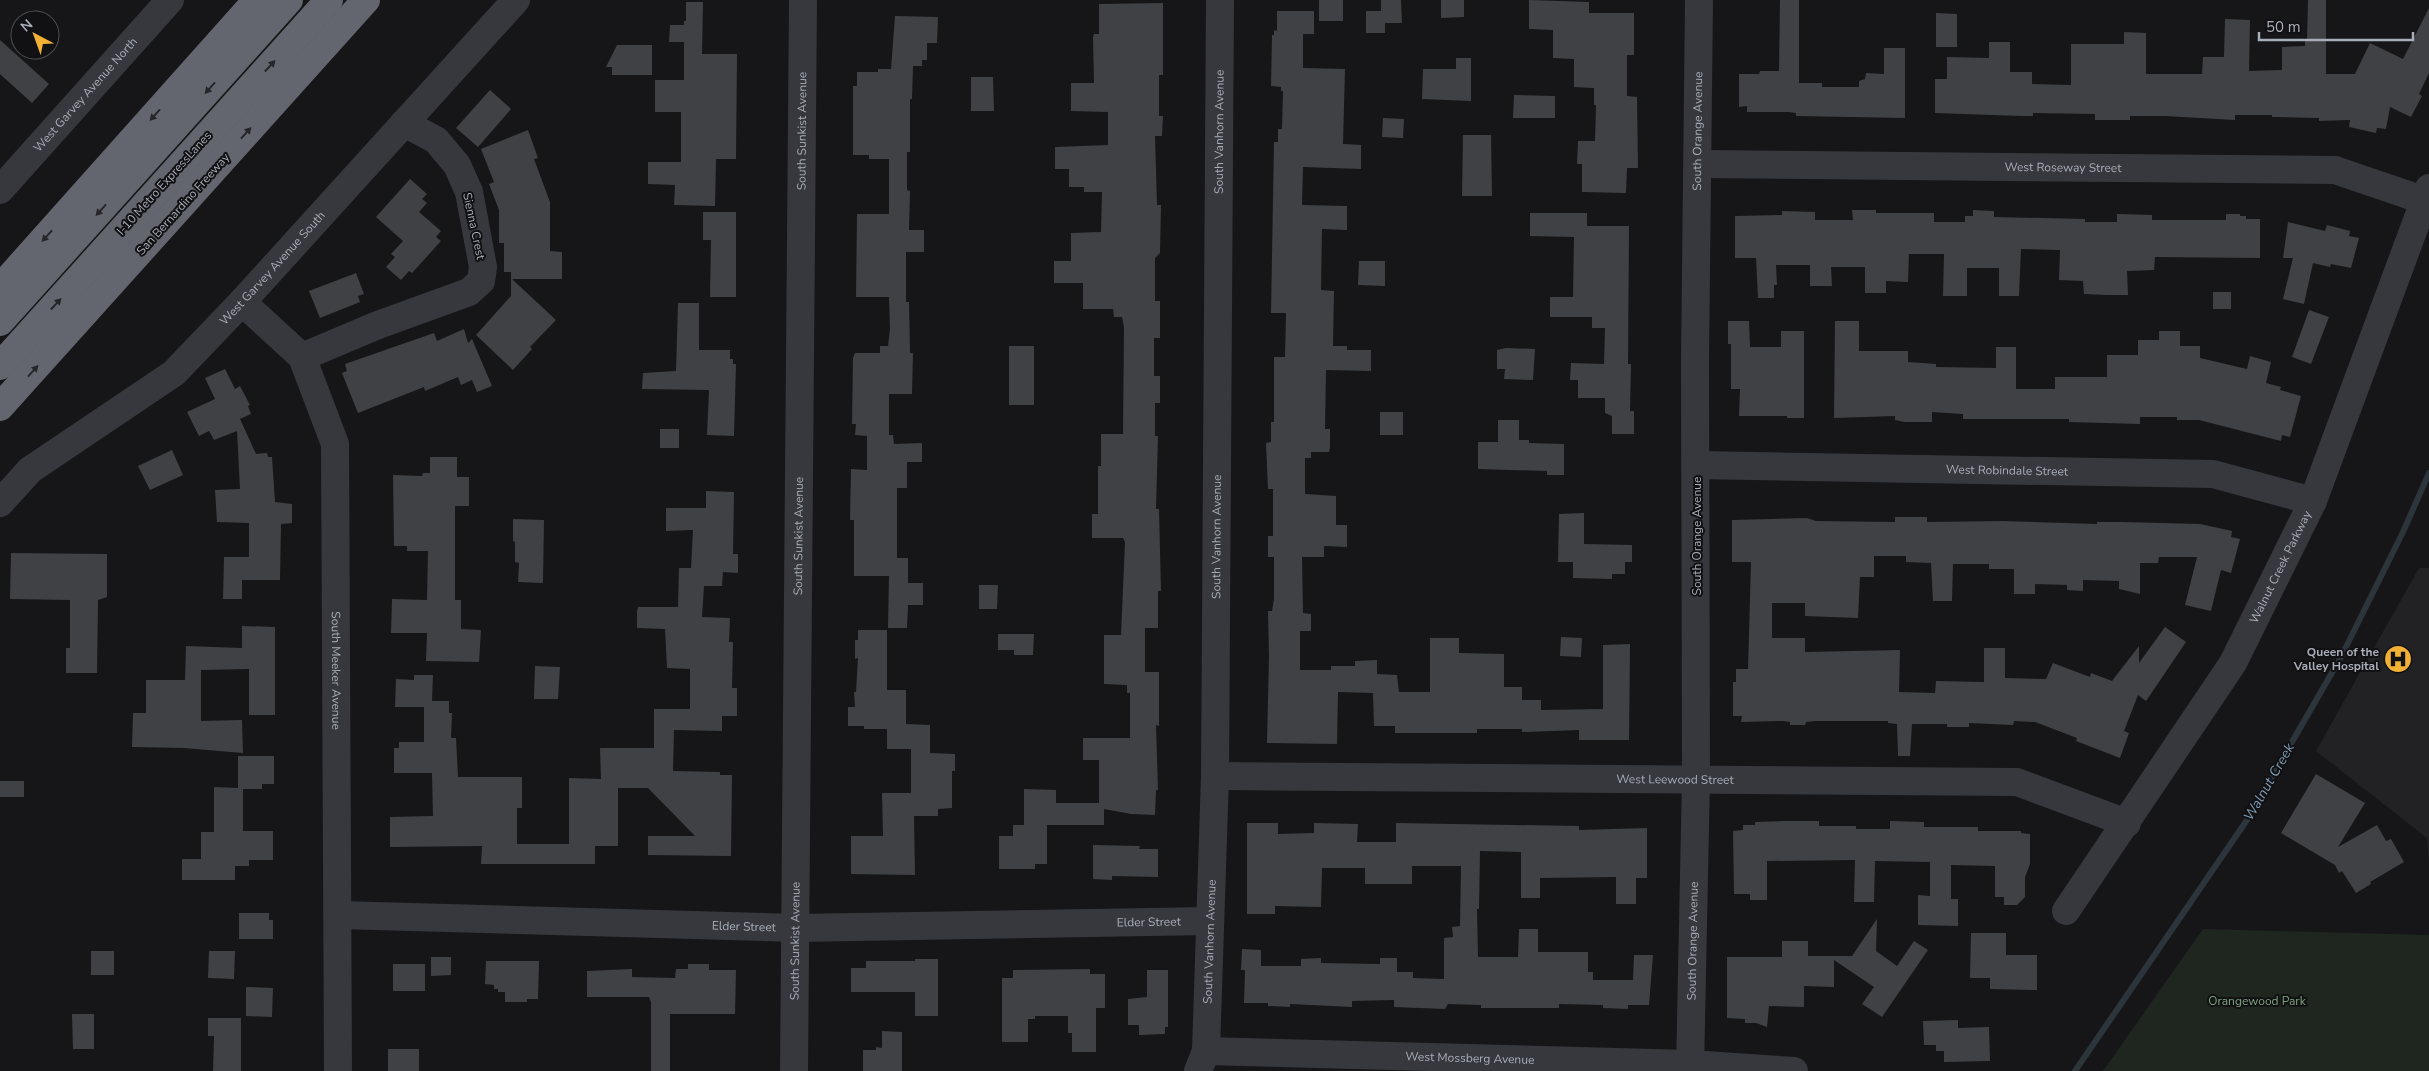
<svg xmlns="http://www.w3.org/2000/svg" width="2429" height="1071" font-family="'Nunito Sans',sans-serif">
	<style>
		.built { fill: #222225 }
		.green { fill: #1e261f }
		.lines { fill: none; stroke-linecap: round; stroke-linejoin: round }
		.stream { stroke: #2c353c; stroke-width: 6 }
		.building { fill: #404145 }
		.minor { stroke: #37383d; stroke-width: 28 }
		.highway { stroke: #63666e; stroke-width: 28 }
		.oneway { fill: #26262a }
		.labels { text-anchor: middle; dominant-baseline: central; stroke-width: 4; stroke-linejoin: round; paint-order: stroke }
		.street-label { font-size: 12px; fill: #a8adb8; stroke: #111113 }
		.poi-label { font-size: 12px; font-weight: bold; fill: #a8adb8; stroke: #111113; text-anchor: end }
		.park-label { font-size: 12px; fill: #7fa381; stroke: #111113 }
		.water-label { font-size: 14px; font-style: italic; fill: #7f9bb3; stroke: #111113 }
	</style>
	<rect width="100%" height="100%" fill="#161618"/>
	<!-- built -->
	<polygon class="built" points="2419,568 2429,568 2429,864 2427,838 2316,751"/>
	<!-- green -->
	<polygon class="green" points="2203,929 2429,935 2429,1071 2103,1071"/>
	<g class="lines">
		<!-- stream -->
		<polyline class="stream" points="2075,1071 2247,820 2341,657 2403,532 2429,473"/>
	</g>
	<!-- building -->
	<g class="building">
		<rect x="1319" y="0" width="24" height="21"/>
		<polygon points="1381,0 1401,0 1402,23 1385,23 1385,33 1366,33 1366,11 1381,11"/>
		<polygon points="1441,0 1464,0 1464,17 1441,18"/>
		<polygon points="1529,0 1589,2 1589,13 1634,13 1634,55 1627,55 1627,96 1637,97 1638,168 1627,168 1626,193 1582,192 1582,164 1577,164 1578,141 1595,141 1596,105 1594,105 1594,88 1574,87 1574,59 1553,58 1553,30 1529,29"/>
		<polygon points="1780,0 1799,0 1799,83 1822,83 1822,87 1859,87 1859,81 1865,79 1866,73 1884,74 1884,48 1905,48 1905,118 1796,116 1796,113 1788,112 1747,112 1747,106 1739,107 1739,74 1759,74 1760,71 1779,71"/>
		<polygon points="2308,0 2326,0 2326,74 2355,74 2370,43 2403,59 2429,8 2429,73 2419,94 2422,96 2411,117 2390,107 2386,129 2377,128 2376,133 2349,127 2350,120 2319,121 2319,118 2272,117 2272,115 2235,115 2235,120 2165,116 2130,116 2130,120 2095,120 2095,114 2033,113 2033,116 2021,116 1935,113 1935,79 1947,79 1947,57 1989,58 1989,42 2010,42 2010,72 2032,72 2032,84 2071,85 2071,44 2124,44 2124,32 2146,33 2146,74 2202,74 2203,57 2224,57 2225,19 2250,20 2249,71 2282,70 2282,47 2305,46 2305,40 2307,40"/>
		<polygon points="686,2 703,2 702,54 737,54 736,159 716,159 715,206 674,205 675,185 648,184 648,162 681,162 681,112 655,112 655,80 684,80 684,42 669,42 670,25 684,25 684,21 686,21"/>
		<polygon points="1163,3 1163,75 1159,75 1159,116 1163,116 1162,136 1155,136 1157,205 1161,205 1160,253 1155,258 1155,301 1160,301 1160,338 1154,338 1154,376 1160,376 1160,403 1155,403 1155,436 1158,436 1156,509 1159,509 1161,591 1158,591 1158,628 1145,628 1145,672 1159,672 1159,726 1156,725 1158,790 1156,790 1155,815 1131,814 1104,809 1104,825 1047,825 1047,864 1035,864 1035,869 999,869 999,836 1013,836 1013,825 1024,825 1024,789 1056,790 1056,803 1099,803 1099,760 1083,760 1083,738 1130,738 1130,693 1127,693 1127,685 1104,684 1104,635 1121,635 1125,542 1123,538 1092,538 1092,514 1098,514 1098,466 1101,466 1101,434 1123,434 1124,327 1122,317 1114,317 1113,309 1083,309 1083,283 1054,283 1054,261 1071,261 1071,233 1101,232 1102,192 1084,192 1084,187 1069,187 1069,169 1055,169 1055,147 1108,145 1108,112 1071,111 1071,83 1094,83 1093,37 1094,34 1099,34 1099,4"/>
		<polygon points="1277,11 1314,11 1314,34 1303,34 1303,68 1345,69 1343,144 1361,145 1361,169 1303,167 1302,205 1347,206 1347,230 1322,229 1321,290 1334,291 1333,346 1347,346 1347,350 1371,350 1371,371 1326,370 1325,429 1330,429 1330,447 1329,452 1311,452 1311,458 1305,458 1305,494 1336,496 1336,525 1347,525 1347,547 1324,546 1324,557 1302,557 1303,613 1311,614 1311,631 1300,631 1300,670 1331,670 1331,666 1355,666 1355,661 1377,660 1377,674 1397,675 1399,692 1430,692 1430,638 1459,638 1459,653 1504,654 1504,687 1522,687 1522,700 1541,700 1541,710 1603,709 1603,645 1630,644 1629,740 1579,740 1579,730 1522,732 1522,729 1477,729 1477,733 1395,733 1395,726 1374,726 1373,693 1338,692 1337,744 1267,743 1269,656 1268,611 1272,611 1274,599 1274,557 1268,557 1268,536 1273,536 1273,489 1268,489 1266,443 1271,442 1271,422 1274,422 1274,357 1285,357 1286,313 1271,313 1274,142 1278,142 1278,129 1282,129 1283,91 1281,91 1281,87 1271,86 1272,35 1274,35 1274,30 1277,31"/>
		<polygon points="1936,13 1957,14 1957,47 1936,47"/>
		<polygon points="895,16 938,17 937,43 927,43 927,60 922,60 922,66 913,66 912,99 910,99 910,152 907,152 907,190 910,191 909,230 924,230 924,252 906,252 906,302 909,302 910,353 913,353 912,394 889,394 889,435 893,435 894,444 922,443 922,462 907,462 907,488 897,488 897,558 908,558 908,583 923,583 923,605 908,605 907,628 888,628 889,576 854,576 854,520 850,520 851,469 867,470 867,436 855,435 856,424 852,424 853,358 855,353 880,353 880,346 888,346 890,329 889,297 856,297 857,214 889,214 889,159 869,159 869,155 853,155 853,86 857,86 857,72 878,72 878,69 891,69"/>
		<polygon points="0,40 49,84 32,103 0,74"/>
		<polygon points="617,45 652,45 652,75 612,75 612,67 606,67"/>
		<polygon points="1456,58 1471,58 1471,101 1422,99 1423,69 1456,69"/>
		<polygon points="971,77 993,77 994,111 971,111"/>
		<polygon points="490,90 511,109 478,147 456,128"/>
		<polygon points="1514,95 1555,96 1555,118 1513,118"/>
		<polygon points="1383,118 1404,119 1403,138 1382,137"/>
		<polygon points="528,130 538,158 534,159 550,202 550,251 562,252 562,279 512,279 556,320 530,347 532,349 513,370 476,335 511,296 511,272 504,272 504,243 499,243 499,210 489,184 494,182 481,149"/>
		<polygon points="1463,135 1491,135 1492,196 1462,196"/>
		<polygon points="410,179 427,194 422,199 427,203 419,212 441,231 436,237 441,241 412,273 409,271 401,280 386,267 395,257 391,254 403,241 376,217"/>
		<polygon points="1852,210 1876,210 1876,213 1934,213 1934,222 1965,222 1965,216 1973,216 1973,210 1994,211 1994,217 2085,219 2085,222 2117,222 2117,214 2152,215 2152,220 2226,220 2226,214 2240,214 2240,216 2246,216 2246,219 2260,219 2260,258 2155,257 2154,270 2127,271 2128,295 2106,295 2084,294 2083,281 2059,280 2060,250 2021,249 2019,296 1999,296 1999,268 1967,268 1967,296 1943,296 1944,254 1909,254 1908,282 1886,281 1886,293 1865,293 1865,267 1831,267 1832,286 1810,286 1810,265 1776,265 1777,285 1774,285 1774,298 1758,298 1756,258 1735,258 1735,216 1782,215 1782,211 1815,212 1815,220 1853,220"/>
		<polygon points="703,212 736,212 736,297 710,297 711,240 703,240"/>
		<polygon points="1530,213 1587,213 1587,226 1629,226 1628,364 1631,364 1630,411 1634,411 1634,434 1612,434 1612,416 1605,413 1605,398 1578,398 1578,380 1570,380 1571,363 1604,364 1605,328 1592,328 1592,317 1550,317 1550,297 1573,297 1574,237 1530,236"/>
		<polygon points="2288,222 2325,231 2327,225 2350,231 2349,236 2359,238 2351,268 2331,264 2330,267 2313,263 2304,304 2283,299 2293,258 2283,258"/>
		<polygon points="1359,261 1385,261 1385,286 1358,285"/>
		<polygon points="356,273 364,294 358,296 360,302 320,318 309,291"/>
		<rect x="2213" y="292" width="18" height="17"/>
		<polygon points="678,303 699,303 699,350 730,350 730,359 733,359 733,364 736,364 734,436 707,435 709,390 642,389 643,373 676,371"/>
		<polygon points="2309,310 2329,317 2311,364 2292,357"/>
		<polygon points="1728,321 1749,321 1750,347 1781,347 1781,331 1804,331 1804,418 1787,418 1787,416 1739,416 1740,389 1731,389 1731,344 1728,344"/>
		<polygon points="1835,321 1859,321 1859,351 1908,351 1908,362 1936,364 1936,367 1996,368 1996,347 2016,347 2016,389 2055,389 2055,377 2107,377 2107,355 2138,355 2138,340 2159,340 2159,331 2180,331 2180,346 2200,346 2200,358 2247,369 2250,356 2271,362 2266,383 2281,387 2280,390 2301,396 2290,437 2282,435 2281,441 2199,420 2177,420 2177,417 2140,417 2140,424 2069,422 2069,419 1963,419 1963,414 1932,412 1932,422 1904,422 1895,420 1895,416 1834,418"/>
		<polygon points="464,329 468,343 472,339 492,386 477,392 472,380 461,385 458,377 425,391 424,387 358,413 342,373 347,371 345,364 434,333 437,341"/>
		<rect x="1009" y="346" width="25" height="59"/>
		<polygon points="1506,348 1535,349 1533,380 1504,379 1505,369 1497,369 1497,350"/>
		<polygon points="225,369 235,389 240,386 250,405 248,406 251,414 240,419 256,454 267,453 268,457 272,457 275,502 292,504 292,523 281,524 280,580 242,580 242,599 223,599 224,557 249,557 249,523 217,522 215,490 240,489 237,431 214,440 209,431 199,436 187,412 215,399 205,378"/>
		<rect x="1380" y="412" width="23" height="23"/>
		<polygon points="1498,420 1519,420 1519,440 1529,440 1529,443 1564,444 1564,475 1547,475 1547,471 1478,469 1478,442 1498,442"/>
		<rect x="660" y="429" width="19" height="19"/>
		<polygon points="172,450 183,475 150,490 138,466"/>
		<polygon points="430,457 457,457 457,477 469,477 469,506 455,506 455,600 461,600 461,629 481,630 479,662 426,661 427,633 391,633 392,599 427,600 428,551 407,551 407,546 394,546 393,475 422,476 423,473 430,473"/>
		<polygon points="706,491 734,492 733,554 738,554 738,573 723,572 722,586 704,586 702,617 730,618 729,642 733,642 732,688 737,688 737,716 722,716 722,731 674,730 673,771 720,772 720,775 732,775 731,856 648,855 648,836 695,836 648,788 618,788 618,846 595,846 595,864 481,864 482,846 390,847 390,817 433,816 432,773 394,773 394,748 399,748 399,742 424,742 424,707 395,707 396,679 414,680 414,675 433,675 432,701 449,701 449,713 452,713 451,738 456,738 458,777 522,777 522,808 517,808 517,844 569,844 569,778 601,779 600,748 654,748 654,709 690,709 690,669 667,668 665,629 637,628 637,611 638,607 678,607 679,568 691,568 693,530 666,531 666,508 706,508"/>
		<polygon points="1584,513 1584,544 1632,545 1632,562 1625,562 1625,574 1612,574 1612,579 1573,578 1573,562 1558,562 1559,514"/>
		<polygon points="1895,517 1927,517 1927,522 2003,521 2097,524 2097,522 2122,522 2200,524 2232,531 2231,537 2240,539 2231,573 2221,570 2211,611 2185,605 2197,557 2159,557 2158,563 2140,563 2140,594 2119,589 2119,581 2083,580 2083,591 2067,590 2067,585 2035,584 2035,594 2014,594 2014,569 1989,569 1989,564 1953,564 1952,601 1933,601 1931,563 1906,562 1906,556 1874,556 1874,577 1860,577 1858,618 1805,616 1805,603 1772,603 1772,638 1805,638 1805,652 1900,650 1899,692 1935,693 1936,681 1984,682 1984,648 2005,648 2005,678 2046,679 2053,663 2090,677 2091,673 2112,681 2139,646 2139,663 2165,627 2186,642 2146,701 2138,695 2124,731 2129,733 2120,758 2076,741 2077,738 2035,722 2014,721 2013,725 1969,723 1969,727 1947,727 1947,724 1912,724 1910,756 1898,756 1897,724 1888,723 1888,721 1816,721 1806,722 1805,725 1790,725 1790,722 1783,721 1741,722 1742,716 1733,716 1733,682 1736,682 1736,669 1748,669 1751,562 1732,562 1732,520 1807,518 1816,521 1895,522"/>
		<polygon points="513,519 544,520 543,583 518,582 519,563 515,562 515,542 513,541"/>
		<polygon points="11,553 107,554 107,597 98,600 97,673 66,673 66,648 70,648 70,600 10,599"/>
		<polygon points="979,585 998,585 997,609 979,609"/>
		<polygon points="242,626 275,627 275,715 249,715 249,669 201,670 201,721 242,720 243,753 184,748 132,747 133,713 146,713 146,680 185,680 186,646 242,648"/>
		<polygon points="858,630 887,630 887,690 906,690 906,724 930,725 930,753 955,754 955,771 952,771 952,808 938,809 938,816 914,816 915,875 851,874 851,836 883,836 882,793 911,793 911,749 887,749 887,729 864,729 864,726 848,726 848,707 855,707 854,692 856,692 858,658 855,659 855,640 858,640"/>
		<polygon points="998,634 1034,634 1033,655 1014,655 1014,650 998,650"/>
		<polygon points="1561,637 1582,638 1581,657 1560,656"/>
		<polygon points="535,666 560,667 558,699 534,699"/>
		<polygon points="238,756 274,756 274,784 262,784 262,789 243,789 243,831 273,831 273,860 249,860 249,866 235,866 235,880 182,880 182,859 201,859 201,832 214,832 214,787 238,788"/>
		<polygon points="2316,774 2365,803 2338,847 2377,825 2386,841 2391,839 2404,862 2370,882 2371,884 2356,893 2342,871 2339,873 2335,865 2281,833"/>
		<rect x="0" y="781" width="24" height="16"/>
		<polygon points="1785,821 1819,821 1819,826 1856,826 1856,829 1890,829 1890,821 1924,822 1924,827 1978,827 1978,831 2021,831 2021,833 2030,834 2030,864 2025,877 2025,897 2017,905 2004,905 2004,897 1995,897 1995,866 1951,865 1951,899 1958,899 1958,926 1918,925 1918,895 1930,896 1930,862 1875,861 1874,902 1854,902 1855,860 1767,861 1767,900 1750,900 1750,894 1734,894 1733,831 1743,830 1743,825 1755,825 1755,822"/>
		<polygon points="1247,823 1278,823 1278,834 1314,833 1314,823 1358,824 1357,842 1396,842 1396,823 1579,826 1579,830 1647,828 1647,878 1636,878 1636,904 1616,904 1616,877 1540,878 1540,898 1521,898 1521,852 1480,851 1479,909 1477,909 1478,957 1518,957 1519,929 1538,929 1538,952 1588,952 1588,972 1593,972 1593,980 1633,980 1634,955 1653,955 1649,1005 1628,1005 1628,1009 1603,1008 1603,1005 1559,1004 1559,1008 1481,1008 1481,1005 1448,1004 1445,1009 1394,1007 1394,1000 1352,1001 1352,1007 1290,1004 1290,1007 1268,1006 1268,1003 1244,1003 1245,970 1241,970 1242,949 1261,950 1261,966 1301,966 1301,959 1321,958 1321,963 1380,964 1380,958 1397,958 1397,972 1413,972 1413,978 1444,979 1444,938 1453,937 1452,927 1460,926 1461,866 1412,866 1412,884 1365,884 1365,868 1322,868 1321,907 1275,906 1275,914 1247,914"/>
		<polygon points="1093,845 1140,846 1139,849 1158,849 1158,877 1112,876 1112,880 1093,879"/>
		<polygon points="239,913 269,913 269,920 273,920 273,939 239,939"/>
		<polygon points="1877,919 1876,951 1897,966 1914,941 1928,950 1882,1017 1862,1004 1874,987 1834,960 1834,987 1804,986 1804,1007 1769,1006 1767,1027 1756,1023 1745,1023 1745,1019 1727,1018 1727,957 1782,957 1782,941 1808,941 1808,956 1852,956"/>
		<polygon points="1971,933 2006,933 2006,955 2037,955 2037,990 1990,989 1990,978 1970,978"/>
		<rect x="91" y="951" width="23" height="24"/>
		<polygon points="209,951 235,951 234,979 208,978"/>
		<polygon points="431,957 451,957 451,975 431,976"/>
		<polygon points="915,959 938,959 938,1016 915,1016 915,992 851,992 851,968 866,968 866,961 915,961"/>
		<polygon points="486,961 539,961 538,999 527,999 527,1002 505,1002 505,992 498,992 498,989 494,989 494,985 485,984"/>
		<rect x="393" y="964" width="32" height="27"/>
		<polygon points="688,964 709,964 709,970 736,970 735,1014 670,1014 670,1071 651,1071 651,1002 649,997 587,997 587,971 632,969 632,977 675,978 676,969 688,969"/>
		<polygon points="1090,969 1090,974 1105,974 1105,1008 1096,1008 1096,1052 1072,1052 1072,1033 1068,1033 1068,1016 1035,1016 1035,1019 1028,1019 1028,1042 1002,1042 1002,978 1013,978 1013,970"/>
		<polygon points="1147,970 1168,970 1168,1027 1165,1027 1165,1034 1139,1035 1139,1025 1128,1025 1128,999 1147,997"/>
		<polygon points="246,987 273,988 272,1017 246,1016"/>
		<polygon points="72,1014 94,1014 94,1049 73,1049"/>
		<polygon points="208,1018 241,1018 241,1071 213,1071 214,1036 208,1036"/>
		<polygon points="1958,1020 1958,1028 1989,1027 1990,1061 1944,1062 1944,1051 1936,1051 1936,1045 1924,1045 1923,1021"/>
		<polygon points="882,1031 902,1032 902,1071 863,1071 863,1050 876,1050 876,1047 882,1048"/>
		<rect x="388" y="1049" width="31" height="22"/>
	</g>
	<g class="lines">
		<!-- minor -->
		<g class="minor">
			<path id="s1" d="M1698,164L2335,170L2423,200"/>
			<path id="s2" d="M0,190L170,0"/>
			<path id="s3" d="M242,302L302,357L335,444L338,1071"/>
			<polyline points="302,357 378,325 469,292 481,281 483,267 469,192 457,165 436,140 404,123"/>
			<path id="s4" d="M1697,465L2213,474L2313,501"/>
			<path id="s5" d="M0,503L30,470L174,373L242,302L516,0"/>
			<path id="s6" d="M1215,776L2017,782L2127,823"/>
			<path id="s7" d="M2066,911L2233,663L2313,501L2429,188"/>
			<path id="s8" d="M339,915L796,928L1209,921"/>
			<path id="s9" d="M1206,1051L1690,1064L1794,1071"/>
			<path id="s10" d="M794,1071L803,0"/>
			<path id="s11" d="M1198,1071L1206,1051L1215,776L1220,0"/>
			<path id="s12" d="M1690,1071L1696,778L1695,361L1699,0"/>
		</g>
		<!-- highway -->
		<g class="highway">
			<polyline points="0,288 257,0"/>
			<polyline points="0,322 289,0"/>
			<polyline points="0,366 329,0"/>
			<polyline points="0,407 366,0"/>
		</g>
	</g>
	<!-- one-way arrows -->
	<defs><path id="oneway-solid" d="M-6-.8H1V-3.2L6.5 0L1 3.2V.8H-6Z" transform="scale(1.25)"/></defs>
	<g class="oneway">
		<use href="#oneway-solid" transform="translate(270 66) rotate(-47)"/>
		<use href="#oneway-solid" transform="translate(210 88) rotate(132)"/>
		<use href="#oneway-solid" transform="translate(155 115) rotate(132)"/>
		<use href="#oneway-solid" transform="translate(246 133) rotate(-48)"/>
		<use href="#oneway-solid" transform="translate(101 210) rotate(132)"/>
		<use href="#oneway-solid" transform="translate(47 236) rotate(132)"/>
		<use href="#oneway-solid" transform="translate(56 304) rotate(-47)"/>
		<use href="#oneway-solid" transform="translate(33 371) rotate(-48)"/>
	</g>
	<!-- icons -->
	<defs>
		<g id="hospital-disc" transform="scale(1.4375)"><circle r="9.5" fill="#f2b134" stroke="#111113"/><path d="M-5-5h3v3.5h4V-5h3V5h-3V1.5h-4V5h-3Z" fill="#111"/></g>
	</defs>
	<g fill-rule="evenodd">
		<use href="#hospital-disc" x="2398" y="659"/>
	</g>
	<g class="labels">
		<!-- street labels -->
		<g class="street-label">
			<text stroke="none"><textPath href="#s2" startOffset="128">West Garvey Avenue North</textPath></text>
			<text stroke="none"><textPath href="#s10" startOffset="940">South Sunkist Avenue</textPath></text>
			<text stroke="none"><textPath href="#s11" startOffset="941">South Vanhorn Avenue</textPath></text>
			<text stroke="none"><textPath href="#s12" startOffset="940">South Orange Avenue</textPath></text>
			<text stroke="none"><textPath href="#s1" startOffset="365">West Roseway Street</textPath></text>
			<text transform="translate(164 183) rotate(-48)">I-10 Metro ExpressLanes</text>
			<text transform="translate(183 204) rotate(-48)">San Bernardino Freeway</text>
			<text transform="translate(474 226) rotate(78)">Sienna Crest</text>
			<text stroke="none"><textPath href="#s5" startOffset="362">West Garvey Avenue South</textPath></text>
			<text stroke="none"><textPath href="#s4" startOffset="310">West Robindale Street</textPath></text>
			<text stroke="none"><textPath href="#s10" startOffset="535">South Sunkist Avenue</textPath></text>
			<text stroke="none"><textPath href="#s11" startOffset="536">South Vanhorn Avenue</textPath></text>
			<text transform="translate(1697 536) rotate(-90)">South Orange Avenue</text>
			<text stroke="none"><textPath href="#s7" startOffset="406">Walnut Creek Parkway</textPath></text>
			<text stroke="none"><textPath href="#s3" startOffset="401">South Meeker Avenue</textPath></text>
			<text stroke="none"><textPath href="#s6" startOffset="460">West Leewood Street</textPath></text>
			<text stroke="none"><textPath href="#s8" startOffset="810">Elder Street</textPath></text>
			<text stroke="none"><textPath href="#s8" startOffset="405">Elder Street</textPath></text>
			<text stroke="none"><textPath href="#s10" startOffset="130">South Sunkist Avenue</textPath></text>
			<text stroke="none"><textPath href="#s12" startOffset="130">South Orange Avenue</textPath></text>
			<text stroke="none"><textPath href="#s11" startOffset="131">South Vanhorn Avenue</textPath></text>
			<text stroke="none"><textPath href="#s9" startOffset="264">West Mossberg Avenue</textPath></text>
		</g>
		<!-- poi labels -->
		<g class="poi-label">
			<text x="2379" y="652">Queen of the<tspan x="2379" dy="14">Valley Hospital</tspan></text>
		</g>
		<!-- park labels -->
		<g class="park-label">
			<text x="2257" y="1001">Orangewood Park</text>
		</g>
		<!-- water labels -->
		<g class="water-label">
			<text transform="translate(2269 782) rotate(-60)">Walnut Creek</text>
		</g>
	</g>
	<!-- north arrow -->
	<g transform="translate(35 35) rotate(319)"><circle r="24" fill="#111113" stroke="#4d4f55"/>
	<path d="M0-4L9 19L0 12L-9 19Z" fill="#f2b134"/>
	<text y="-8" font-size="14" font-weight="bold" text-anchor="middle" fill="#a8adb8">N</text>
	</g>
	<!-- scale -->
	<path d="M2259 32v8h154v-8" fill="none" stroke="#a8adb8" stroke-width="2.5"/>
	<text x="2266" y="32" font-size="15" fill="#a8adb8" stroke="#111113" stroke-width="4" paint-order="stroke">50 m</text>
</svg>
